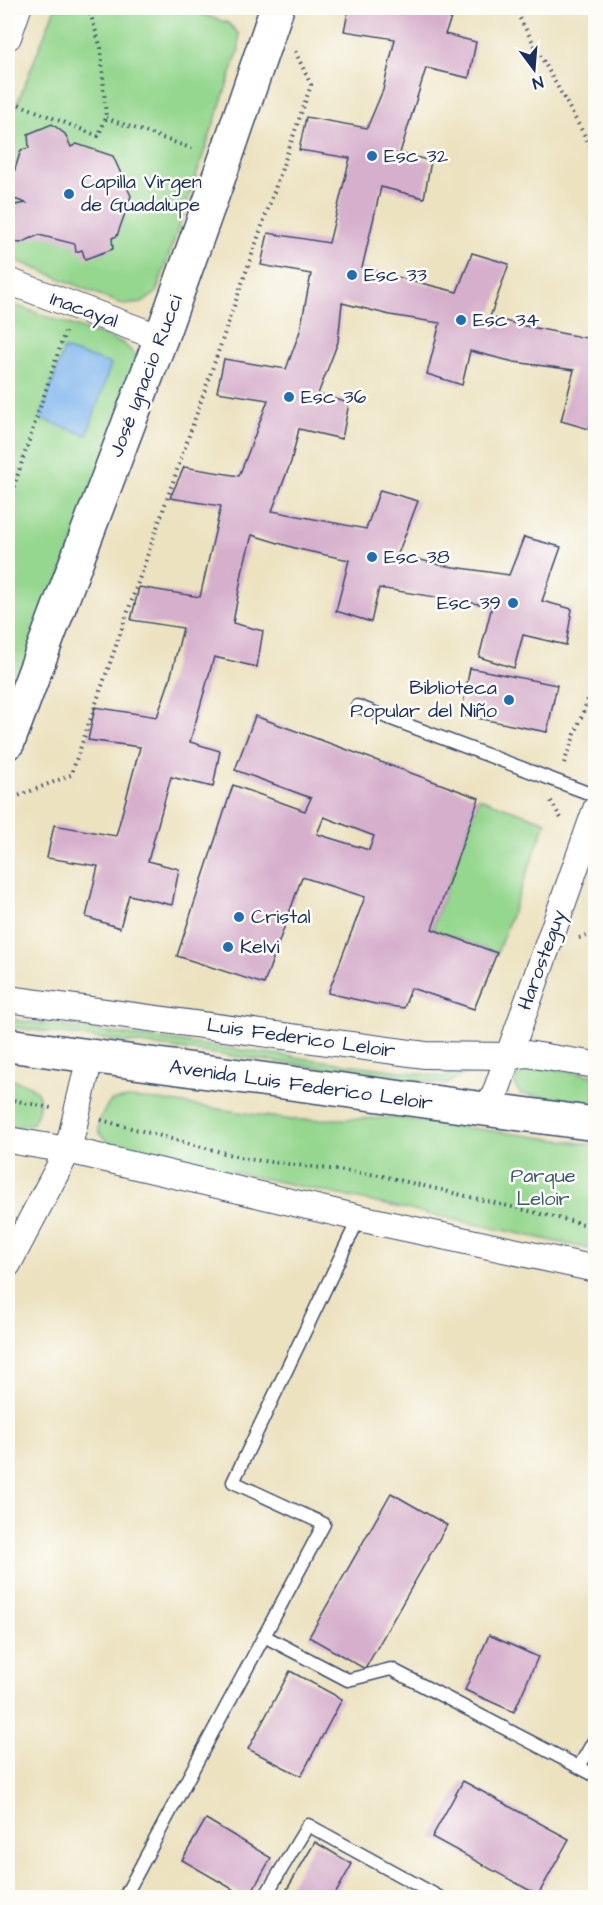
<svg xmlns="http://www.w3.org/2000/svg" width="603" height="1905" font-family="'Architects Daughter',sans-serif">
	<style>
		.green { fill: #95d78f; stroke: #588376; stroke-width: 1.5 }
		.water { fill: #7fb6ee; stroke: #4d72a6; stroke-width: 1.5 }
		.building { fill: #d6afcc; fill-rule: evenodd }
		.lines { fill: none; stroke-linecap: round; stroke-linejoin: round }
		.lane-casing { stroke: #3a4a6d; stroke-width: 15 }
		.street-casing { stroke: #3a4a6d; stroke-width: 28 }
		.secondary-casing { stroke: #3a4a6d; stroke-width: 36 }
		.path { stroke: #3a4a6d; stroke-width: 4; stroke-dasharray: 1.5 4.5; stroke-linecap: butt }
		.lane { stroke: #fff; stroke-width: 12 }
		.street { stroke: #fff; stroke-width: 26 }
		.secondary { stroke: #fff; stroke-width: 33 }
		.poi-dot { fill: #1f6fb2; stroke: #fdfcf7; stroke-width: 2 }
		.labels { text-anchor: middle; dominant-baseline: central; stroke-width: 5; stroke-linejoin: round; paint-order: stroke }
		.poi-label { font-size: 20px; fill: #1b2f5e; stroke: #fdfcf7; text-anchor: start }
		.street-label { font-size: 20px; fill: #1b2f5e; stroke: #fdfcf7 }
		.park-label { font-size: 20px; fill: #3a596a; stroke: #fdfcf7 }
	</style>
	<rect width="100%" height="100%" fill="#fdfcf7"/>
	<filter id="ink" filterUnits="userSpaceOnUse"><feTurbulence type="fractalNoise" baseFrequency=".0167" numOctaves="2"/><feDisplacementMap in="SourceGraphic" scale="12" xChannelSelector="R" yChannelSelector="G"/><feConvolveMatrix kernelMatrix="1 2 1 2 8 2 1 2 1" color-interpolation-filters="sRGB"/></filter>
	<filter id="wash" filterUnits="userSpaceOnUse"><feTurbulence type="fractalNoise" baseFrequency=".008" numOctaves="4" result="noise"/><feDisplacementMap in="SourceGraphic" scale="24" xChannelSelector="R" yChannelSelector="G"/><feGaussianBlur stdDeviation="1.35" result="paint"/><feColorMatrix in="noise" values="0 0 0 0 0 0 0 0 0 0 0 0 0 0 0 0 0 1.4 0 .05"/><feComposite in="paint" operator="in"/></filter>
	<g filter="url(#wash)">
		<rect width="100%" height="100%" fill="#ece2c0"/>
		<!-- green -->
		<g class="green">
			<polygon points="55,8 183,8 228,23 239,34 239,50 156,293 142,303 124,305 8,257 8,127"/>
			<polygon points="8,303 123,343 136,356 137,373 23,676 8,678"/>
			<polygon points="479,798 546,822 497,953 432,929"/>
			<polygon points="8,1017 20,1021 445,1077 456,1072 468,1073 446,1084 11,1027 8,1025"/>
			<polygon points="540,1066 595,1076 595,1103 521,1094 515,1086 516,1077 525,1069"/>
			<path d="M8,1079C37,1085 48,1093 33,1123L16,1128L8,1127Z"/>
			<path d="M127,1098L158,1100L292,1120L398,1118L595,1145V1250L122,1148C93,1137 92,1125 111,1101Z"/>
		</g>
		<!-- water -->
		<polygon class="water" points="64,349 111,364 87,435 40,419"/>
		<g id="blocks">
			<!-- building -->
			<g class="building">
				<polygon points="349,8 455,8 445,34 476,42 469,78 426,68 400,153 431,161 424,198 381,187 362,268 457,292 472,253 509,264 490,317 520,325 591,339 596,328 596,431 561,421 574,370 514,362 470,351 462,385 427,374 440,323 390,315 342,303 338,342 318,394 349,403 342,439 299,429 291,462 272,511 366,529 380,490 418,501 398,554 440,565 509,575 524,537 561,547 542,601 572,609 566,645 523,635 514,668 479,657 492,606 379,588 371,622 336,611 349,560 298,549 252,535 243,568 233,623 263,631 257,667 214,657 190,742 220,751 213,787 171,777 148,861 179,869 172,905 129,895 120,928 86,917 98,866 47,858 54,825 116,836 140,747 88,740 95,707 157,717 170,679 183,628 131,620 139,587 200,597 221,506 170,498 184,467 239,476 250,448 268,400 217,392 224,359 286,369 300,331 311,274 261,265 268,233 329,243 350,158 299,150 306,117 367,128 383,90 395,39 344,31"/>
				<polygon points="52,124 65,134 71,147 77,144 113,156 131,196 117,236 112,238 113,249 85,259 82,250 76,252 75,244 39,235 20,243 8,241 8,210 10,206 26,203 8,197 8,191 21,150 29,148 28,134"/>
				<polygon points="470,668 557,685 547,732 461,715"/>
				<path d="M255,716L479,798L432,929L497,953L474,1009L411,988L404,1008L375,1004L328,993L365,897L302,877L264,984L177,956L233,785L305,811L311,798L235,770ZM324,817L374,836L369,850L317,834Z"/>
				<polygon points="391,1493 447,1525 365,1669 309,1637"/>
				<polygon points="489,1635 538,1657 514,1712 465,1690"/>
				<polygon points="290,1671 342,1699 301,1776 248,1749"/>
				<polygon points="463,1781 569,1839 538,1895 432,1837"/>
				<polygon points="206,1819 271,1858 248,1898 182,1860"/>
				<polygon points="315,1842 352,1864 333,1898 285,1898 283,1896"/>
			</g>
		</g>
	</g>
	<g filter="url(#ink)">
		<use href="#blocks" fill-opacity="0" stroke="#3a4a6d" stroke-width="1.5"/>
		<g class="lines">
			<!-- lane casing -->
			<g class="lane-casing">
				<g id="lane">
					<polyline points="357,706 596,796"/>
					<polyline points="264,1636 348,1680 391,1669 596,1776"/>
					<polyline points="579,1767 596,1737"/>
					<polyline points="124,1898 324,1524 233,1482 359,1218"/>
					<polyline points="264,1898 308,1825 441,1898"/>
				</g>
			</g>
			<!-- street casing -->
			<g class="street-casing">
				<g id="street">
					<polyline points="8,37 18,8"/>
					<polyline points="8,281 161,338"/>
					<polyline points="8,999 425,1055 508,1056 527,1054 596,1065"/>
					<polyline points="489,1111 596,809"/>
					<polyline points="8,1140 68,1150 359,1218 596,1269"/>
					<polyline points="8,1264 68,1150 90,1057"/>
				</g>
			</g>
			<!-- secondary casing -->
			<g class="secondary-casing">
				<g id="secondary">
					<polyline points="8,742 161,338 225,160 277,8"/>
					<polyline points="8,1045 596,1124"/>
				</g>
			</g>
			<!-- path -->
			<g class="path">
				<polyline points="514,8 596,156"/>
				<polyline points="8,100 98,136 106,118 101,48 91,16 82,8"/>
				<polyline points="106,118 196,150"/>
				<polyline points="8,504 65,332"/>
				<polyline points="564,763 596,678"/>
				<polyline points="8,800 71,775 311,85 295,51"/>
				<polyline points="551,801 562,820"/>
				<polyline points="579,938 596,934"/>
				<polyline points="8,1099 51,1108"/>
				<polyline points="101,1120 247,1159 378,1175 596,1227"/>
			</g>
			<!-- lane -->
			<use href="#lane" class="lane"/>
			<!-- street -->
			<use href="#street" class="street"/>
			<!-- secondary -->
			<use href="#secondary" class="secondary"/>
		</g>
	</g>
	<!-- markers -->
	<g class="poi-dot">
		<circle cx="372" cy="156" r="6"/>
		<circle cx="69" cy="194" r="6"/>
		<circle cx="352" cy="275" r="6"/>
		<circle cx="461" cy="320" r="6"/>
		<circle cx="289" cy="397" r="6"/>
		<circle cx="372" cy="557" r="6"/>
		<circle cx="513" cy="603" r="6"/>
		<circle cx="509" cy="700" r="6"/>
		<circle cx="239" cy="917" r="6"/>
		<circle cx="228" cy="947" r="6"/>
	</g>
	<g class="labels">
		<!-- poi labels -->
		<g class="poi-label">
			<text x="384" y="156">Esc 32</text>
			<text x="81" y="182">Capilla Virgen<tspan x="81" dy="23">de Guadalupe</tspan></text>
			<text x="364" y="275">Esc 33</text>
			<text x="473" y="320">Esc 34</text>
			<text x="301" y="397">Esc 36</text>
			<text x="384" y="557">Esc 38</text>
			<text x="501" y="603" text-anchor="end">Esc 39</text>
			<text x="497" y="688" text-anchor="end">Biblioteca<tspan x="497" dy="23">Popular del Niño</tspan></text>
			<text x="251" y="917">Cristal</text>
			<text x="240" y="947">Kelvi</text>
		</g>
		<!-- street labels -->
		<g class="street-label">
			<text transform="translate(84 310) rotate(20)">Inacayal</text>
			<text transform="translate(146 376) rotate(-69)">José Ignacio Rucci</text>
			<text transform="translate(542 960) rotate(-70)">Harosteguy</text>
			<text transform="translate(301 1038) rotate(8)">Luis Federico Leloir</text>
			<text transform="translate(301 1085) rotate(8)">Avenida Luis Federico Leloir</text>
		</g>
		<!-- park labels -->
		<g class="park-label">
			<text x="543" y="1176">Parque<tspan x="543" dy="23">Leloir</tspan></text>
		</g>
	</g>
	<!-- margin -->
	<rect width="603" height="1905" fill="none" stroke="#fdfcf7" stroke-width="30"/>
	<!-- north arrow -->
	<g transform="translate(534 69) rotate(164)" stroke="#fdfcf7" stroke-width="4.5" paint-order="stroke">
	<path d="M0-4.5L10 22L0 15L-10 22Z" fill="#1b2f5e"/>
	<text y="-9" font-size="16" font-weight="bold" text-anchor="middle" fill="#1b2f5e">N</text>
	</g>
</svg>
